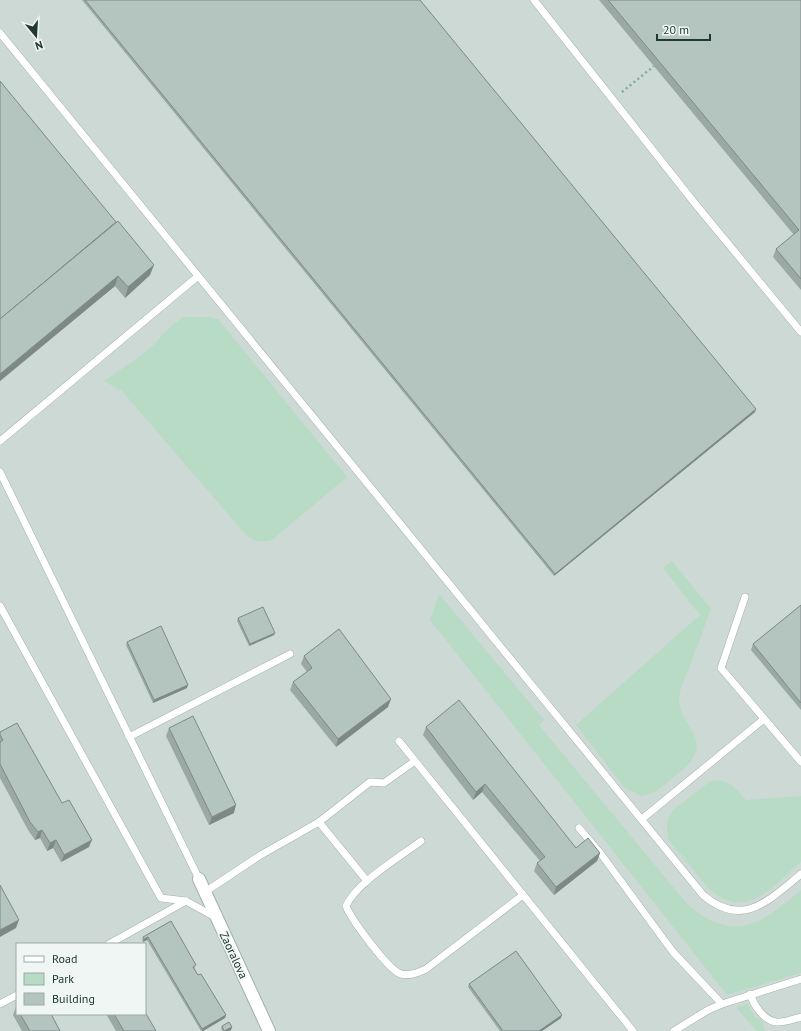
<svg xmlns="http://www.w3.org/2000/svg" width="801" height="1031" font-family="'PT Sans',sans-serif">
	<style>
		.built { fill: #cdd9d5; fill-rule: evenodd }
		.green { fill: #b8dbc5 }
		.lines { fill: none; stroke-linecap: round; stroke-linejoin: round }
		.service-casing { stroke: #a2b1ad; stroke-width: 8 }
		.minor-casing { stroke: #a2b1ad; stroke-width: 14 }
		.path { stroke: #80aca4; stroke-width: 2.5; stroke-dasharray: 2 3; stroke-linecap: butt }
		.service { stroke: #fff; stroke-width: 7 }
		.minor { stroke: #fff; stroke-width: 12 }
		.wall { fill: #9ba9a4 }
		.shaded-wall { fill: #7e8986 }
		.building { fill: #b4c4bf; stroke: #7e8986 }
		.labels { text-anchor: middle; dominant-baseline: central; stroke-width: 3.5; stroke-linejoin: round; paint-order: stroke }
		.street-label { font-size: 12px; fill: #213935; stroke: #eff6f4 }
	</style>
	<rect width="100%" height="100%" fill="#dfeae6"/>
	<!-- built -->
	<path class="built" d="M0,0H801V1031H0ZM17,944H145V1014H17Z"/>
	<!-- green -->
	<g class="green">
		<path d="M184,317H210L218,319L347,477L272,540C260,543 255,542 246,535L122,391L104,381C119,370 136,360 150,348C162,337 170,324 184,317Z"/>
		<path d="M672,561L711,609C704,628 697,647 690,666C687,674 682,683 680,692C672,728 725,738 675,776C664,785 655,794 641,796L624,787L576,725L700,615L663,568Z"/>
		<path d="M439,594L544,720L539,725L688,905C735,944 761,924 801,890V973L727,995L430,620Z"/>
		<path d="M717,780C732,782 737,789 746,800L801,796V862C772,887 746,922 709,889L668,839L667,825L668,819L673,810L709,782Z"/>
		<polygon points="748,1004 755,1017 762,1020 765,1031 756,1031 736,1007"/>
	</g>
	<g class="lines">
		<!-- service casing -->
		<g class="service-casing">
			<g id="service">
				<polyline points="534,0 697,206 801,332"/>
				<path d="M0,33L703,895C743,929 769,900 801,874"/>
				<polyline points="0,441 197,277"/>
				<polyline points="0,472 199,879"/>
				<polyline points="745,597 721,668 801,762"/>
				<polyline points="0,606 161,898 186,901 217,918"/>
				<polyline points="129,737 290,654"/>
				<polyline points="399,741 633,1031"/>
				<polyline points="642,819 764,719"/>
				<polyline points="319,822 367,881"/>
				<polyline points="579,828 601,854 673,952 722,1004"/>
				<path d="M421,841C400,857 356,883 346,906C351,919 389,971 401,974C410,976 417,973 426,969L523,895"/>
				<polyline points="205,892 259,856 319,822 370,782 384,783 415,761"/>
				<polyline points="109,944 186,901"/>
				<path d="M750,994C754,1005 763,1020 776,1022C783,1023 794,1019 801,1017"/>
				<polyline points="0,1004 17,995"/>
				<polyline points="674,1031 708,1010 722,1004 801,979"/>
			</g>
		</g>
		<!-- minor casing -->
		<g class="minor-casing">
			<polyline id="minor" points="199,879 269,1031"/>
		</g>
		<!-- path -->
		<polyline class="path" points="622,92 654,66"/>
		<!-- service -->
		<use href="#service" class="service"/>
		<!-- minor -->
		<use href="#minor" class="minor"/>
	</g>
	<!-- wall -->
	<g class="wall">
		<polygon points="82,0 420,0 755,412 554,576"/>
		<polygon points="599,0 801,0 801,290 773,257 776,249 794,235"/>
		<polygon points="0,81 150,275 125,298 115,286 0,381"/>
		<polygon points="801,605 801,710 751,650 753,644"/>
		<polygon points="238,618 274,635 249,646 237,621"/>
		<polygon points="127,642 187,688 153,703 126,645"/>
		<polygon points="304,656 388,707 336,747 290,690 293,682 307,672 301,664"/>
		<polygon points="426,727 576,848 600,853 597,861 554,895 534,871 537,863 540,861 482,792 473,800 423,735"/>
		<polygon points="169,728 234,813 209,825 166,736"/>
		<polygon points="0,732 62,803 89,847 61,862 53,848 47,851 40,838 35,840 28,830 0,778"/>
		<polygon points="171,921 195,968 194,969 226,1015 225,1018 203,1031 201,1031 147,940 143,942 142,940 143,937"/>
		<polygon points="469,984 561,1018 542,1031 500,1031 468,987"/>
		<polygon points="16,1007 17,1007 17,1014 51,1014 60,1031 22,1031 13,1015"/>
		<polygon points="106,1014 145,1014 156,1031 116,1031"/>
		<polygon points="222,1026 232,1027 231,1030 229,1031 222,1031 221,1028"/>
	</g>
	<!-- shaded-wall -->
	<g class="shaded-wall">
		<polygon points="154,265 150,275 125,298 128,287"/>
		<polygon points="118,276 115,286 0,381 0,374"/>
		<polygon points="756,409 755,412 554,576 555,574"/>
		<polygon points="275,633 274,635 249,646 250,644"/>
		<polygon points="188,685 187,688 153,703 154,700"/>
		<polygon points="391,699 388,707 336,747 338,739"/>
		<polygon points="485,784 482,792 473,800 476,792"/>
		<polygon points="236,805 234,813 209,825 212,817"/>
		<polygon points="42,830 40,838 35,840 38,832"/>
		<polygon points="56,840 53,848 47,851 50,843"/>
		<polygon points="92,840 89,847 61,862 64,855"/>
		<polygon points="600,853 597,861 554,895 556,887"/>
		<polygon points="19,920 16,928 0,937 0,930"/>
		<polygon points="148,937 147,940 143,942 144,939"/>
		<polygon points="226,1015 225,1018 203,1031 202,1031 202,1029"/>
		<polygon points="562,1015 561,1018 542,1031 539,1031"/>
		<polygon points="232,1027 231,1030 229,1031 225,1031"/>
	</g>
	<!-- building -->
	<g class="building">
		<polygon points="85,0 420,0 756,409 555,574"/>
		<polygon points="608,0 801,0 801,279 776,249 799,230"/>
		<polygon points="0,81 116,222 0,319"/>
		<polygon points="118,221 154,265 128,287 118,276 0,374 0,319"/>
		<polygon points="801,605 801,703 753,644"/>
		<polygon points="263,607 275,633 250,644 238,618"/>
		<polygon points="161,626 188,685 154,700 127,642"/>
		<polygon points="339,629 391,699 338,739 293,682 312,668 304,656"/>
		<polygon points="459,700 576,848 588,838 600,853 556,887 537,863 545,857 485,784 476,792 426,727"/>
		<polygon points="193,716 236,805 212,817 169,728"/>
		<polygon points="17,723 62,803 69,800 92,840 64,855 56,840 50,843 42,830 38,832 30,822 0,764 0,742 3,740 0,735 0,732"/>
		<polygon points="0,885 19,920 0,930"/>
		<polygon points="171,921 196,965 193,967 198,975 201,974 226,1015 202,1029 148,937 144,939 143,937"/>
		<polygon points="516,951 562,1015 539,1031 503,1031 469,984"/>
		<polygon points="145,1012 156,1031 124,1031 114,1014 145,1014"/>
		<polygon points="20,1014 51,1014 60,1031 30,1031"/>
		<polygon points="229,1022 232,1027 224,1031 222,1026"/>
	</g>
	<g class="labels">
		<!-- street labels -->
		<g class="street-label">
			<text transform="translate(234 955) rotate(65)">Zaoralova</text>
		</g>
	</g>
	<!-- legend -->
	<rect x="16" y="943" width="130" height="72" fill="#eff6f4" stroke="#9daaa8"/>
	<rect x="24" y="956" width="20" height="6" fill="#ffffff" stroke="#9daaa8"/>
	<text x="52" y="963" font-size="12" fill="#213935">Road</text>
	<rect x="24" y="973" width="20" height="12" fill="#b8dbc5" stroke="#9daaa8"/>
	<text x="52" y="983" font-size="12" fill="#213935">Park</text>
	<rect x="24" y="993" width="20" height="12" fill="#b4c4bf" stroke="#9daaa8"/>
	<text x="52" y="1003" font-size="12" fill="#213935">Building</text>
	<!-- north arrow -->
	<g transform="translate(36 36) rotate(162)" stroke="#eff6f4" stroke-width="3" paint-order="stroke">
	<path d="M0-3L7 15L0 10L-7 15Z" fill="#213935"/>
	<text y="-6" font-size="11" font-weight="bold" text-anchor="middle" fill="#213935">N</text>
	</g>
	<!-- scale -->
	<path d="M657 34v6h53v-6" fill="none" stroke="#213935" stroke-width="2"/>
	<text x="663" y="34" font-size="12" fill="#213935" stroke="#eff6f4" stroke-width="3" paint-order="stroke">20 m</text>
</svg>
